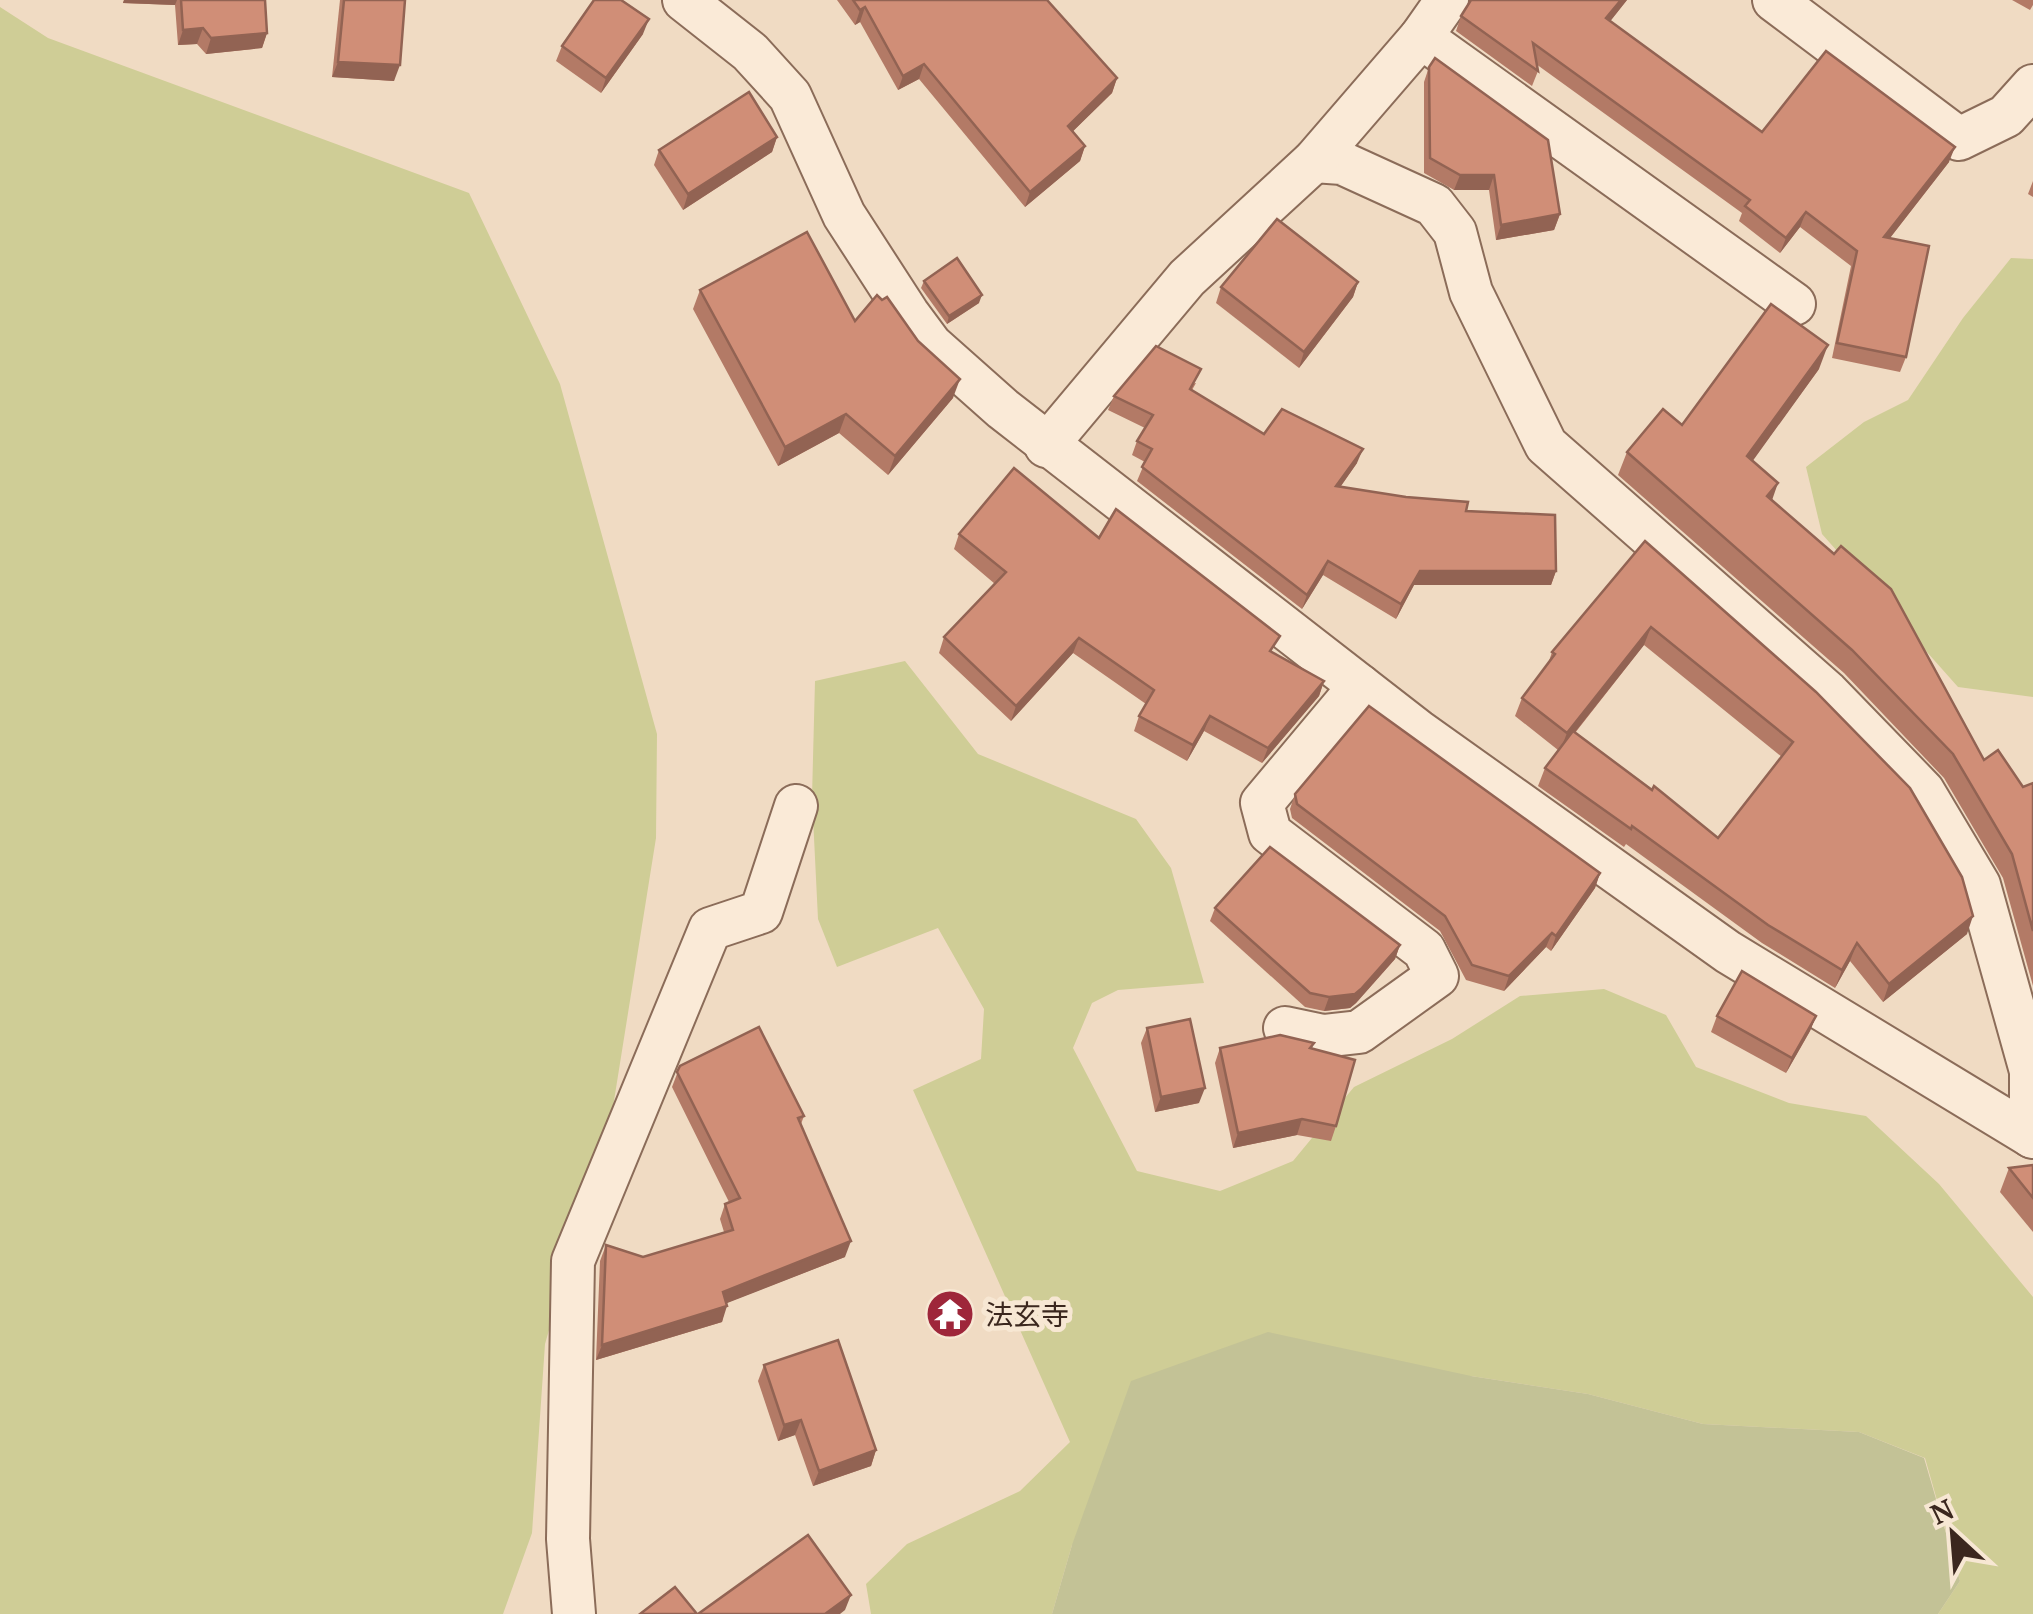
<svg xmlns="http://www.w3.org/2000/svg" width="2033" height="1614" font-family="'PT Serif','Noto Sans JP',serif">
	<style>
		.green { fill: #cfcd96 }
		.cemetery { fill: #c3c296 }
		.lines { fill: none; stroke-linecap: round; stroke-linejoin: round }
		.minor-casing { stroke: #8b6c59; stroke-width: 46 }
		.minor { stroke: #faead7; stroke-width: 42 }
		.wall { fill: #b37a66; fill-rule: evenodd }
		.shaded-wall { fill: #926353 }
		.building { fill: #d08e77; stroke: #926353; stroke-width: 2.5 }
		.labels { text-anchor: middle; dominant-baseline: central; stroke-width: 10; stroke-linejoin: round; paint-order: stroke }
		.poi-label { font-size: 28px; fill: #3b271e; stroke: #f7e7d3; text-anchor: start }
	</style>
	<rect width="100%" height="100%" fill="#f0dbc3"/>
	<!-- green -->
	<g class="green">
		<polygon points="0,7 48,38 469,193 560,384 657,734 656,838 613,1107 545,1344 532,1533 503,1614 0,1614"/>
		<polygon points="2011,258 2033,259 2033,697 1958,687 1822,534 1806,467 1864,422 1908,400 1963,318"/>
		<polygon points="905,661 978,754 1136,819 1171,868 1204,983 1118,990 1092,1003 1073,1048 1137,1171 1220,1191 1293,1161 1354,1087 1452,1039 1520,996 1604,989 1666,1015 1696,1067 1789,1103 1866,1116 1939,1184 2033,1297 2033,1614 1938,1614 1960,1581 1925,1458 1859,1432 1703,1424 1588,1394 1471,1376 1072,1545 1052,1614 871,1614 866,1584 907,1544 1020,1491 1070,1442 913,1090 981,1059 984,1009 938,928 837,967 818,919 812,797 815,681"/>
	</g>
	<!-- cemetery -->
	<polygon class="cemetery" points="1268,1332 1471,1376 1588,1394 1703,1424 1859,1432 1924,1458 1960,1581 1938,1614 1052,1614 1072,1545 1131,1381"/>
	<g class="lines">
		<!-- minor casing -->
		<g class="minor-casing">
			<g id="minor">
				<polyline points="684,0 750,52 790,96 844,215 908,314 931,345 1003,409 1418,731 1728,952 2033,1137"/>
				<polyline points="1774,0 1959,139 2006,116 2033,86"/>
				<polyline points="1421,37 1794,304"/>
				<polyline points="1314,161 1342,163 1434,205 1455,232 1471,292 1546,445 1827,692 1923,791 1979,885 2031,1071 2031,1136"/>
				<polyline points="1046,446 1187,278 1314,161 1421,37 1447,0"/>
				<polyline points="1285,1028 1323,1036 1359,1032 1437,976 1424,950 1270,833 1262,803 1360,686"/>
				<polyline points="574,1614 568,1539 573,1261 710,929 761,912 796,806"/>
			</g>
		</g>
		<!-- minor -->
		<use href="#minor" class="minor"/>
	</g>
	<!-- wall -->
	<g class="wall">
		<polygon points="124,0 265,0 267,33 262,48 206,54 197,44 178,45 175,5 123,3"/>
		<polygon points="340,0 405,0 394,81 332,77"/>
		<polygon points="837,0 1047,0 1117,78 1112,93 1073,131 1085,146 1080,161 1025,207 919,79 898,90 860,22 855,25"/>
		<polygon points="1471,0 1627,0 1610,21 1762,132 1949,162 1890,238 1906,357 1900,372 1832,358 1851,266 1800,227 1780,253 1739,221 1742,213 1536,64 1538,71 1532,86 1456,31 1461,16"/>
		<polygon points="2012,0 2033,0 2033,5 2030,10"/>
		<polygon points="643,34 601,93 556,61 562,46"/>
		<polygon points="1429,67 1560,214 1554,230 1496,240 1489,190 1454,190 1424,173 1424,82"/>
		<polygon points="777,137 772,152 683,210 654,165 659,150"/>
		<polygon points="2033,181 2033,197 2028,194"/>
		<polygon points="924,281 979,303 947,324 921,288"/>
		<polygon points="1358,282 1353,297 1299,368 1216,303 1221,287"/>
		<polygon points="700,290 855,321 953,398 888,475 839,433 778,466 693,309"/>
		<polygon points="1819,369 1752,461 1772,501 1984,760 2023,787 2033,783 2033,986 2003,878 1944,778 1844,673 1618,475 1627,452 1682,425"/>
		<polygon points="1196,383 1192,390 1264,434 1357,463 1341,486 1466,511 1556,571 1551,585 1414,585 1396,619 1323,575 1302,609 1137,481 1145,462 1132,455 1137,441 1145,428 1108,410 1114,396"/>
		<polygon points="959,534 1099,538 1274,653 1324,681 1319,696 1262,763 1204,731 1187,761 1134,731 1139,716 1146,704 1073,653 1011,721 939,653 944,637 995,584 954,549"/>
		<path d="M1645,541L1967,934L1883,1002L1850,961L1835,988L1762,943L1626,844L1624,847L1538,786L1545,768L1558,750L1515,716L1522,698L1548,664L1552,652ZM1644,645L1782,757L1718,838L1575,733Z"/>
		<polygon points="1295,794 1600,873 1595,888 1551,951 1546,947 1504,991 1466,980 1440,931 1292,818 1290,809"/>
		<polygon points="1215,908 1400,945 1395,959 1356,1003 1350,1008 1324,1011 1305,1007 1210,921"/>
		<polygon points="1717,1016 1816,1016 1810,1031 1786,1073 1711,1032"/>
		<polygon points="1147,1028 1199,1103 1155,1112 1141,1043"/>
		<polygon points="1314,1043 1312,1048 1336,1126 1331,1141 1297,1135 1233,1148 1215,1063 1220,1048"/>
		<polygon points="680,1066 804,1116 801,1124 845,1257 726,1303 722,1322 596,1360 600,1261 606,1245 643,1257 724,1232 720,1219 725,1204 729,1202 672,1087"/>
		<polygon points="2033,1165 2033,1232 2000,1192 2009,1168"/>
		<polygon points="764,1365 876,1450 871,1466 813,1486 795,1435 778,1441 758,1381"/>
	</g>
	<!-- shaded-wall -->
	<g class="shaded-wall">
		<polygon points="124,0 177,0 175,5 123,3"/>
		<polygon points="1621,0 1627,0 1601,33 1606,18"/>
		<polygon points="865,7 860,22 855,25 860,10"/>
		<polygon points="649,19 643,34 601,93 606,78"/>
		<polygon points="203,28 197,44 178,45 183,30"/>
		<polygon points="267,33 262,48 206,54 211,38"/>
		<polygon points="338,62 400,65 394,81 332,77"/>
		<polygon points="924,64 919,79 898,90 903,76"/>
		<polygon points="1117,78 1112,93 1063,141 1068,126"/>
		<polygon points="777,137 772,152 683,210 688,194"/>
		<polygon points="1085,146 1080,161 1025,207 1030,192"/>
		<polygon points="1955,147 1949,162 1879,252 1884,237"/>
		<polygon points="1460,175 1494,175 1489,190 1454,190"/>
		<polygon points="1806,212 1800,227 1780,253 1786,238"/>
		<polygon points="1560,214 1554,230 1496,240 1501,225"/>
		<polygon points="1358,282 1353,297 1299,368 1304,352"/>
		<polygon points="982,295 979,303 947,324 949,316"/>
		<polygon points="1828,345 1819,369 1739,480 1747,456"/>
		<polygon points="960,379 953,398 888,475 895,456"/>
		<polygon points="846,414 839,433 778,466 785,447"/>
		<polygon points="1363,449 1357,463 1331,500 1336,486"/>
		<polygon points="1778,483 1770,506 1767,496"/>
		<polygon points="1328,561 1323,575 1302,609 1307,595"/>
		<polygon points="1420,571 1556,571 1551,585 1414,585 1396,619 1401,604"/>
		<polygon points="1651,627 1644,645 1560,751 1567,733"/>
		<polygon points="1079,638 1073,653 1011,721 1016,706"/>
		<polygon points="1324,681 1319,696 1262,763 1268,748"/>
		<polygon points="1210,716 1204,731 1187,761 1193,745"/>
		<polygon points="1600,873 1595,888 1551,951 1556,936"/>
		<polygon points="1973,916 1967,934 1883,1002 1889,984"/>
		<polygon points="1552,933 1546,947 1504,991 1509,976"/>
		<polygon points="1857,943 1850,961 1835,988 1842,970"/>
		<polygon points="1400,945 1395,959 1356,1003 1350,1008 1324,1011 1329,997"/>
		<polygon points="1816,1016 1810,1031 1786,1073 1792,1058"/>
		<polygon points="1205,1088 1199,1103 1155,1112 1161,1097"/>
		<polygon points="1302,1119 1297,1135 1233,1148 1238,1133"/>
		<polygon points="851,1241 845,1257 717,1307 723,1292"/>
		<polygon points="727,1306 722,1322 596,1360 602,1345"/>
		<polygon points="801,1420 795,1435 778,1441 784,1425"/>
		<polygon points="876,1450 871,1466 813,1486 819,1471"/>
		<polygon points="851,1595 845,1610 840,1614 825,1614"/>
	</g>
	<!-- building -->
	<g class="building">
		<polygon points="181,0 265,0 267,33 211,38 203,28 183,30"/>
		<polygon points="344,0 405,0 400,65 338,62"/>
		<polygon points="594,0 621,0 649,19 606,78 562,46"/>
		<polygon points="853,0 1047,0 1117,78 1068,126 1085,146 1030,192 924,64 903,76 865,7 860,10"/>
		<polygon points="1471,0 1621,0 1606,18 1762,132 1826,51 1955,147 1884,237 1929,246 1906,357 1837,343 1857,251 1806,212 1786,238 1745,206 1750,200 1533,43 1538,71 1461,16"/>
		<polygon points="1435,58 1548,140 1560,214 1501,225 1494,175 1460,175 1430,158 1429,67"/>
		<polygon points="749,92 777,137 688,194 659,150"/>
		<polygon points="1277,219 1358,282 1304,352 1221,287"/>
		<polygon points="807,232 855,321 877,295 882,300 887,297 918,341 960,379 895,456 846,414 785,447 700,290"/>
		<polygon points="957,258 982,295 949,316 924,281"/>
		<polygon points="1771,304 1828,345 1747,456 1778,483 1767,496 1834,554 1841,546 1891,589 1984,760 1998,750 2023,787 2033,783 2033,931 2012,854 1953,754 1852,650 1627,452 1663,409 1682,425"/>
		<polygon points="1156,346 1201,369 1190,389 1264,434 1282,409 1363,449 1336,486 1406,497 1468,502 1466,511 1555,515 1556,571 1420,571 1401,604 1328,561 1307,595 1142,467 1152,449 1137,441 1153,415 1114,396"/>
		<polygon points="1014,468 1099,538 1116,509 1280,636 1270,651 1324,681 1268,748 1210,716 1193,745 1139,716 1154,690 1079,638 1016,706 944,637 1006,572 959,534"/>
		<polygon points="1645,541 1816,692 1910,788 1962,877 1973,916 1889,984 1857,943 1842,970 1768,925 1632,826 1631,829 1545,768 1573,731 1652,790 1654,786 1718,838 1793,742 1651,627 1567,733 1522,698 1555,654 1552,652"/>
		<polygon points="1369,706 1600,873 1556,936 1552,933 1509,976 1472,965 1445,916 1297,804 1295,794"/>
		<polygon points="1270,847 1400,945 1361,989 1355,994 1329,997 1310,993 1215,908"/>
		<polygon points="1742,971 1816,1016 1792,1058 1717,1016"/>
		<polygon points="1190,1019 1205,1088 1161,1097 1147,1028"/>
		<polygon points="759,1027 804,1116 798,1118 851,1241 723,1292 727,1306 602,1345 606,1245 643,1257 733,1230 725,1204 740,1198 677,1072 680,1066"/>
		<polygon points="1280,1035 1314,1043 1310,1048 1355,1060 1336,1126 1302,1119 1238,1133 1220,1048"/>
		<polygon points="2033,1165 2033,1198 2009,1168"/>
		<polygon points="838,1340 876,1450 819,1471 801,1420 784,1425 764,1365"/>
		<polygon points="808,1535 851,1595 825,1614 698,1614"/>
		<polygon points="675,1587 697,1614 640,1614"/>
	</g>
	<!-- icons -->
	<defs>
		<g id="temple-disc" transform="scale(2.5)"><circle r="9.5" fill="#9e263a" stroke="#f7e7d3"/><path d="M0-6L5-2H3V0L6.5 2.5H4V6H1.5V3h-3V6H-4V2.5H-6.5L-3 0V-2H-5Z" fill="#fff"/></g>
	</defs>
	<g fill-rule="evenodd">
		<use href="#temple-disc" x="950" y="1314"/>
	</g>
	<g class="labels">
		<!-- poi labels -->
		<g class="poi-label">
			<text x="985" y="1314">法玄寺</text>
		</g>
	</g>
	<!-- north arrow -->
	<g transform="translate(1953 1534) rotate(334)" stroke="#f7e7d3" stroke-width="8" paint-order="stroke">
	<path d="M0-8L18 38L0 25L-18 38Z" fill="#3b271e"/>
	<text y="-15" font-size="28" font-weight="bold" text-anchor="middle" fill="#3b271e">N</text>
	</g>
</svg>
